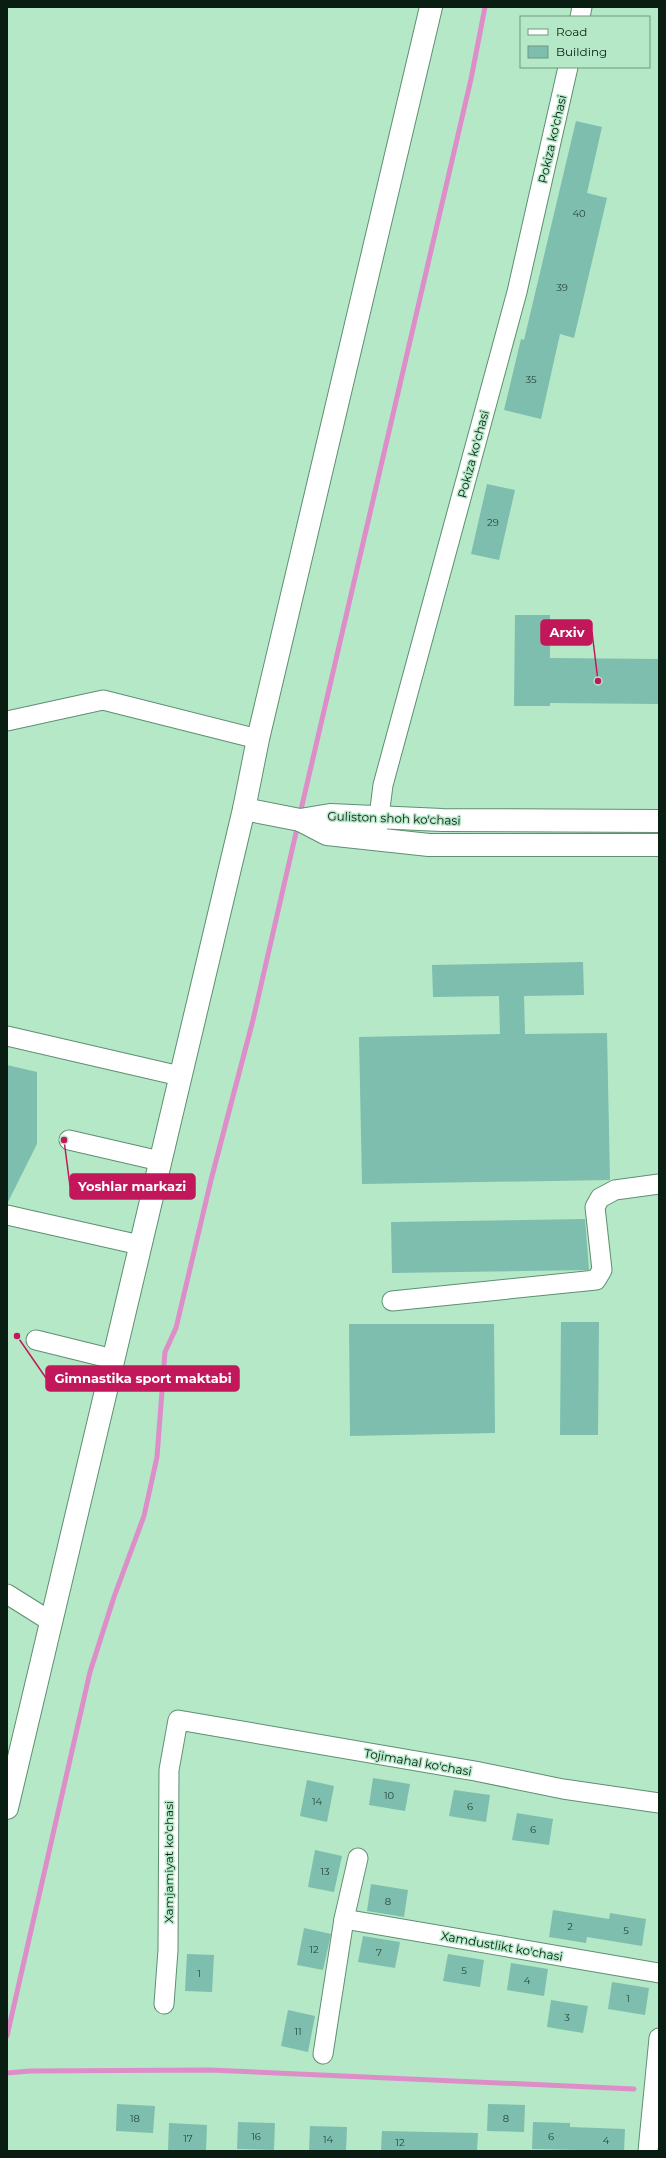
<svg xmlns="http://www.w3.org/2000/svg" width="666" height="2158" font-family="Montserrat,sans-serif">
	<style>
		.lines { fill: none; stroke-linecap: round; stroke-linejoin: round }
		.stream { stroke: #dd8ec9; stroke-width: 5 }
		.building { fill: #7ebeae }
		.minor-casing { stroke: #5e8f71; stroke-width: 21 }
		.major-casing { stroke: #5e8f71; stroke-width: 24 }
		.minor { stroke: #fff; stroke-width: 19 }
		.major { stroke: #fff; stroke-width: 22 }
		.labels { text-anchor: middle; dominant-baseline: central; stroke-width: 3; stroke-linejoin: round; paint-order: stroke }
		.number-label { font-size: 10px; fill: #264539 }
		.street-label { font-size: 12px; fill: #091d12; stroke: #b4e8c7 }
		.leader { fill: none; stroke: #c2185b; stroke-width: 1.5 }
		.callout-dot { fill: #c2185b; stroke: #b4e8c7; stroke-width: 1.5 }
		.callout { fill: #c2185b; stroke: #c2185b; stroke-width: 1.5 }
		.callout-label { font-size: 13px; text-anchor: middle; font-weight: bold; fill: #fff }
	</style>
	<rect width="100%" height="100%" fill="#b4e8c7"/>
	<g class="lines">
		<!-- stream -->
		<g class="stream">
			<polyline points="300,814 471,79 485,7"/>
			<polyline points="7,2036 90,1672 114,1597 144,1516 157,1457 165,1352 176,1328 211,1180 253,1020 298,824"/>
			<polyline points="7,2073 30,2071 210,2070 634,2089"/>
		</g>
	</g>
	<!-- building -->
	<g class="building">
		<polygon points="576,121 602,127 587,193 607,198 574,338 560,334 541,419 504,410 521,339 524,340"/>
		<polygon points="487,484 515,490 499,560 471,554"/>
		<polygon points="515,615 550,615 550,658 659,659 659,704 550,703 550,706 514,706"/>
		<polygon points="583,962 584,995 524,996 525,1034 607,1033 610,1180 362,1184 359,1037 500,1034 499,996 433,997 432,965"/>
		<polygon points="7,1065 37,1072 37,1144 7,1204"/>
		<polygon points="585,1219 589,1270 392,1273 391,1222"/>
		<polygon points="561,1322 599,1322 598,1435 560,1435"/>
		<polygon points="349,1324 494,1324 495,1433 350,1436"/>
		<polygon points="373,1778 410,1784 405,1811 369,1805"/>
		<polygon points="307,1780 334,1786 327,1822 300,1816"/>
		<polygon points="454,1790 490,1795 486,1822 449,1816"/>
		<polygon points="517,1813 553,1819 549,1845 512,1840"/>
		<polygon points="315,1850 342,1856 334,1892 308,1887"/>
		<polygon points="371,1884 408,1890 404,1917 367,1911"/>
		<polygon points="553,1910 609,1919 610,1913 646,1919 642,1946 587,1937 586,1943 549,1937"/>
		<polygon points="304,1928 331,1934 323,1970 297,1965"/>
		<polygon points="363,1936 400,1942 395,1968 358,1962"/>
		<polygon points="187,1954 214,1955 212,1992 185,1991"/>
		<polygon points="448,1954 484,1960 480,1987 443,1981"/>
		<polygon points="511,1963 548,1969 544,1996 507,1990"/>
		<polygon points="612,1982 649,1988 645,2015 608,2009"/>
		<polygon points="551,2000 588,2006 583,2033 547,2027"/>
		<polygon points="288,2010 315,2016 308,2052 281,2046"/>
		<polygon points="117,2104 155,2106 153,2133 116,2131"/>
		<polygon points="488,2104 525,2105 524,2132 487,2131"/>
		<polygon points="238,2122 275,2123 274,2150 237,2149"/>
		<polygon points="533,2122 570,2123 570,2127 625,2129 624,2151 532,2149"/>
		<polygon points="169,2123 207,2125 206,2151 168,2150"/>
		<polygon points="310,2126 347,2127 346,2151 309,2151"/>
		<polygon points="382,2131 478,2133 477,2151 381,2151"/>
	</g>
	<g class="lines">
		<!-- minor casing -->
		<g class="minor-casing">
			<g id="minor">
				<polyline points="580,17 582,7"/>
				<polyline points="7,721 103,700 258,739"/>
				<polyline points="377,832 383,785 517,292 568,67"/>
				<polyline points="7,1036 180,1076"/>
				<polyline points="69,1140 160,1161"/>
				<polyline points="7,1215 140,1245"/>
				<polyline points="392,1301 596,1280 602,1270 595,1207 600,1198 615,1190 659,1184"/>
				<polyline points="36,1340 113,1359"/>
				<polyline points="7,1594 50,1621"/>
				<polyline points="344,1919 659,1973"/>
				<polyline points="164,2004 168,1950 169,1770 178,1720 475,1771 563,1789 659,1803"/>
				<polyline points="323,2054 344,1919 358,1858"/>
				<polyline points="648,2151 659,2038"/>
			</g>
		</g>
		<!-- major casing -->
		<g class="major-casing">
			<g id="major">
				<polyline points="244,809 300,820 327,834 429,845 659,845"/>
				<polyline points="300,820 330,815 442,820 659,821"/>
				<polyline points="7,1808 244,809 258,739 431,7"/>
			</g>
		</g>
		<!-- minor -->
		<use href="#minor" class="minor"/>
		<!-- major -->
		<use href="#major" class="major"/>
	</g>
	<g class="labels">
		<!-- number labels -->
		<g class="number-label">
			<text x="579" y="213">40</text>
			<text x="562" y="287">39</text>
			<text x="531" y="379">35</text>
			<text x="493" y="522">29</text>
			<text x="389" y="1795">10</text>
			<text x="317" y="1801">14</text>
			<text x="470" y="1806">6</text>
			<text x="533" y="1829">6</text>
			<text x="325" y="1871">13</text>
			<text x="388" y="1901">8</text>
			<text x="570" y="1926">2</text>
			<text x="626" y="1930">5</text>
			<text x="314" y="1949">12</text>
			<text x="379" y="1952">7</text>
			<text x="464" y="1970">5</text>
			<text x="199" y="1973">1</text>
			<text x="527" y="1980">4</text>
			<text x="628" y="1998">1</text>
			<text x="567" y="2017">3</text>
			<text x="298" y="2031">11</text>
			<text x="135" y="2118">18</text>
			<text x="506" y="2118">8</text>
			<text x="256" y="2136">16</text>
			<text x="551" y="2136">6</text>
			<text x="188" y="2138">17</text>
			<text x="328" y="2139">14</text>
			<text x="606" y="2140">4</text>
			<text x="400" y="2142">12</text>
		</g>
		<!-- street labels -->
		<g class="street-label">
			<text transform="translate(552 139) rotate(-77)">Pokiza ko'chasi</text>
			<text transform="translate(473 454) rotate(-75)">Pokiza ko'chasi</text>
			<text transform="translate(394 818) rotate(2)">Guliston shoh ko'chasi</text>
			<text transform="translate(418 1762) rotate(10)">Tojimahal ko'chasi</text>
			<text transform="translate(168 1862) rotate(-90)">Xamjamiyat ko'chasi</text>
			<text transform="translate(502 1946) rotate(10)">Xamdustlikt ko'chasi</text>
		</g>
	</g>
	<!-- callouts -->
	<path class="leader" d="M598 681L592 632M64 1140L70 1186M17 1336L46 1378"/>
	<g class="callout-dot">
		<circle cx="598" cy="681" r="4"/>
		<circle cx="64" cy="1140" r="4"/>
		<circle cx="17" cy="1336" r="4"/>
	</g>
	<g class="callout">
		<rect x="541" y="620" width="51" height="25" rx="4"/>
		<rect x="70" y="1174" width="125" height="25" rx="4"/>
		<rect x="46" y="1366" width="193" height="25" rx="4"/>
	</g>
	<g class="callout-label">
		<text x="567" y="637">Arxiv</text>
		<text x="132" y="1191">Yoshlar markazi</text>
		<text x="143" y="1383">Gimnastika sport maktabi</text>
	</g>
	<!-- border -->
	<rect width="666" height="2158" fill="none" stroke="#091d12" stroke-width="16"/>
	<!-- legend -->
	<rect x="520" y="16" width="130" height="52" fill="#b4e8c7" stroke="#70977f"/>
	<rect x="528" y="29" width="20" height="6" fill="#ffffff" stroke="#70977f"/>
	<text x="556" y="36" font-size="12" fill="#091d12">Road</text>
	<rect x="528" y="46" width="20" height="12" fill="#7ebeae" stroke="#70977f"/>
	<text x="556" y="56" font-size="12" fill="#091d12">Building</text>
</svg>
